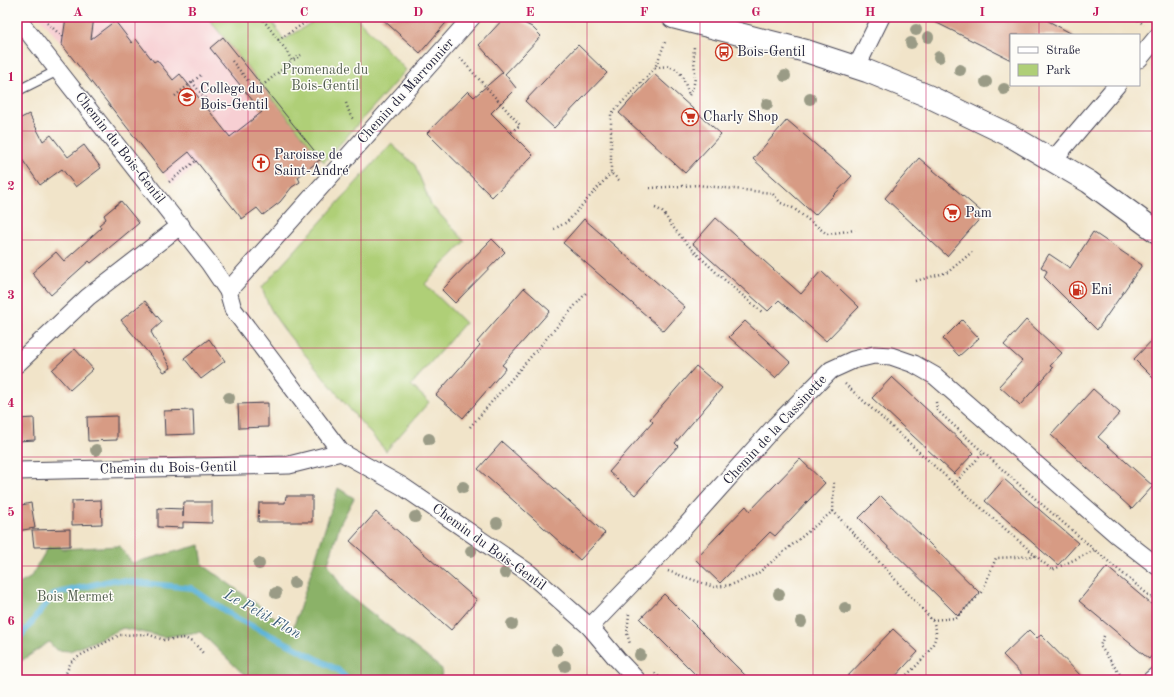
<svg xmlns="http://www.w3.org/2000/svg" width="1174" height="697" font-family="'Old Standard TT',serif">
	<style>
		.built { fill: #f7cfd3 }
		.green { fill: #afcf77; stroke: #687859 }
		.forest { fill: #8bb268; stroke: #566a52 }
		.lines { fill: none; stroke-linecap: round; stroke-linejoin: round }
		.stream { stroke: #5bb3d8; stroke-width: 6 }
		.building { fill: #d79b84 }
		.lane-casing { stroke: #413f50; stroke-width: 11 }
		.street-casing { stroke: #413f50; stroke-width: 19 }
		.secondary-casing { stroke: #413f50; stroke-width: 24 }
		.path { stroke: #413f50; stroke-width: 2.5; stroke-dasharray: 1 3; stroke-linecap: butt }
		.lane { stroke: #fff; stroke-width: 9 }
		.street { stroke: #fff; stroke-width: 17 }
		.secondary { stroke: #fff; stroke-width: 22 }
		.tree { fill: #9a9b86 }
		.grid { fill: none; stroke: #c2185b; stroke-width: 1; stroke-opacity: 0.55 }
		.labels { text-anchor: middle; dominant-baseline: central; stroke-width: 3; stroke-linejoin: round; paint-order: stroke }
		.poi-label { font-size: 14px; fill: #22223b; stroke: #fdfcf7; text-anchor: start }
		.park-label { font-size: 14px; fill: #535f50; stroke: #fdfcf7 }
		.street-label { font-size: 14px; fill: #22223b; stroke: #fdfcf7 }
		.water-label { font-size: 15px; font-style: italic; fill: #395c7a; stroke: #fdfcf7 }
		.neatline { fill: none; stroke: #c2185b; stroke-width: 1.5 }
		.grid-label { font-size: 13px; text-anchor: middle; font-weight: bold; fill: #c2185b }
	</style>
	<rect width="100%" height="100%" fill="#fdfcf7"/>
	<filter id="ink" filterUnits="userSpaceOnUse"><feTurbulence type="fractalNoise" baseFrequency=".025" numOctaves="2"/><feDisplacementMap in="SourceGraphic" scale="8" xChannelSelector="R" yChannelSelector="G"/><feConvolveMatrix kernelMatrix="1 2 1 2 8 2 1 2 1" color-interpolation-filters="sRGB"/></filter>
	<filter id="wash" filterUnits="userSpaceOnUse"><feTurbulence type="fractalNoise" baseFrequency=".012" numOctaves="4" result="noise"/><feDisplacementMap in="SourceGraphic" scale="16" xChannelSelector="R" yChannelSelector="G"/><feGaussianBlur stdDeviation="0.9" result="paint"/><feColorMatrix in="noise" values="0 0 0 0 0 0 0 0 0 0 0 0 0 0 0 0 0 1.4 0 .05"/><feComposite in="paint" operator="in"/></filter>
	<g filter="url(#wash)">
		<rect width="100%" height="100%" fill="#f1e4c9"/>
		<!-- built -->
		<polygon class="built" points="40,17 131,17 136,20 141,17 207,17 280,108 260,113 173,185"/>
		<!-- green -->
		<g class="green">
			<polygon points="207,17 269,17 284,40 320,17 356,17 406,70 324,162"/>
			<path d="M391,144L415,165L431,205L465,241L425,284L465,323L411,385L429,402L386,451C361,423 337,394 314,365C294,341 270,318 262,287Z"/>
		</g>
		<!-- forest -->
		<polygon class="forest" points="338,488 354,498 340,524 328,564 345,592 442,669 441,680 253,680 239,670 200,632 164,637 123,628 95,641 70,651 56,650 49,642 17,664 17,585 30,578 53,539 62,549 119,546 132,563 200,545 203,565 280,621 292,632"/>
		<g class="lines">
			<!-- stream -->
			<polyline class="stream" points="17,641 54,594 113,580 191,588 236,618 290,645 338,670 348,680"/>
		</g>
		<g id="blocks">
			<!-- building -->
			<g class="building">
				<polygon points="66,17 94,17 91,39 115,21 132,43 136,39 154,62 157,60 173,80 180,74 230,137 262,112 210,48 223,37 321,159 298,177 300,182 292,187 280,202 263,215 257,208 242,219 189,152 163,173 62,45"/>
				<polygon points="380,17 451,17 420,53"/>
				<polygon points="505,17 512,17 532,27 541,36 505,74 516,88 491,113 533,155 492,197 427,133 468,91 474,97 503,72 479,45"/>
				<polygon points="925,17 1041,17 1074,35 1011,35 1011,60"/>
				<polygon points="578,45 607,73 554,128 525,101"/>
				<polygon points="654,74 721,134 685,173 619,113"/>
				<polygon points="29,114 43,141 51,135 68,157 84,145 101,168 76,187 62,169 40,185 17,152 17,120"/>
				<polygon points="787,120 852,176 815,215 753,159"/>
				<polygon points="919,158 984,214 947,256 885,198"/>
				<polygon points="121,201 139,223 91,263 89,261 51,295 32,273 56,252 64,261 101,228 99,225 106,219 104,215"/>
				<polygon points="716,218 801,294 821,271 859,307 826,341 779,300 768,311 693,244"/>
				<polygon points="584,219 685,307 664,331 563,243"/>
				<polygon points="1093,232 1142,265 1097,330 1044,277 1047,271 1041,267 1049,254 1070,268"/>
				<polygon points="492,239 505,252 455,303 442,290"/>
				<polygon points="524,288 550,311 502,365 506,368 463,418 436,395 480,345 477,342"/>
				<polygon points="145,301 162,322 151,332 171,368 164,372 121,320"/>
				<polygon points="962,320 979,338 959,356 943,339"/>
				<polygon points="1026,320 1062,353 1050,366 1053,368 1020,405 999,386 1022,361 1004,345"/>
				<polygon points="745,321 790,362 775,378 729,337"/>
				<polygon points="1157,335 1157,382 1134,359"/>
				<polygon points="209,339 225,361 201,379 184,358"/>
				<polygon points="75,349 93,369 70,390 52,370"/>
				<polygon points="696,366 722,388 675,443 678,446 635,495 609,472 653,422 650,419"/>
				<polygon points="892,377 974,453 954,474 872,398"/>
				<polygon points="1093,389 1120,413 1098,437 1153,486 1132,509 1051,435"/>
				<polygon points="268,403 268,427 239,428 238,404"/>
				<polygon points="193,410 194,434 165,435 164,411"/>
				<polygon points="117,416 117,440 88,441 87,417"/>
				<polygon points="34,418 35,440 17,441 17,419"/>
				<polygon points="502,442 605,533 580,560 478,469"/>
				<polygon points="800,459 825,483 775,536 770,532 720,583 695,559 746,506 750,511"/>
				<polygon points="1004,479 1078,543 1058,565 985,501"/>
				<polygon points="286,496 312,496 312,522 258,522 259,503 285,503"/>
				<polygon points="881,496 980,593 958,616 859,518"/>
				<polygon points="101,500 102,524 72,525 72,501"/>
				<polygon points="184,502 212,502 212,523 183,522 183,528 158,527 158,508 183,509 183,517"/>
				<polygon points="31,503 35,528 17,531 17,506"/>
				<polygon points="376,512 477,600 451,630 350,541"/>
				<polygon points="70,529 70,546 34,547 32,530"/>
				<polygon points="1107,567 1157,609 1157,649 1149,659 1079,601"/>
				<polygon points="664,594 750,680 701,680 640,619"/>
				<polygon points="893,629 918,652 892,680 844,680"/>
				<polygon points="1029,630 1037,638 1041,635 1085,680 1027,680 1003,655"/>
			</g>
		</g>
	</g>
	<g filter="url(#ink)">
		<use href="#blocks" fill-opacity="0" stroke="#413f50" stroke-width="1"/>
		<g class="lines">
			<!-- lane casing -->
			<g class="lane-casing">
				<polyline id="lane" points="17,91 59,70"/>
			</g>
			<!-- street casing -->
			<g class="street-casing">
				<g id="street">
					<polyline points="17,18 209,263 228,291 233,309 341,452 402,486 529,573 590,627 617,659 637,680"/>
					<polyline points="1139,59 1157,37"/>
					<polyline points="856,68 881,17"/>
					<polyline points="1053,160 1117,85"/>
					<polyline points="228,291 472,17"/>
					<polyline points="17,364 88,297 181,225"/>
					<polyline points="17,471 289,465 341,452"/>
					<polyline points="590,627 665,549 775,426 831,370 853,360 874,355 891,356 914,364 935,376 1117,535 1157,566"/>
					<polyline points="1151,680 1157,675"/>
				</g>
			</g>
			<!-- secondary casing -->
			<g class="secondary-casing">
				<polyline id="secondary" points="673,17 806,51 867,71 928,96 1011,136 1089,182 1157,232"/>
			</g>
			<!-- path -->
			<g class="path">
				<polyline points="261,17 286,50 292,61 301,55"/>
				<polyline points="1135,17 1144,25"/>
				<polyline points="47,23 63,37"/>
				<polyline points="278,40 314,17"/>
				<polyline points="460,58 520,125 510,133"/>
				<polyline points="232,61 254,88"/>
				<path d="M655,68C681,62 682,75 689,95"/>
				<polyline points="192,82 216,112"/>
				<polyline points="262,86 292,61"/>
				<path d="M689,95C700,78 692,65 694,47"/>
				<polyline points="175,96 201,75"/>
				<polyline points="346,103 351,117 355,120"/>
				<polyline points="619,180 611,173 611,114 655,68 666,40"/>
				<polyline points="169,182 197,160"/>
				<polyline points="650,188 697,185 772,193 781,203 793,208 827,234 855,230"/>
				<path d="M655,208C665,211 667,220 673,227C699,260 732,286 763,313"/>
				<polyline points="554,229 567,222 611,173"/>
				<polyline points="916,281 948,272 972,252"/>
				<polyline points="845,384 954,484 1052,570 1095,550"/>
				<path d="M936,402L937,410C1008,476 1082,540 1157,602"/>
				<polyline points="470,427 586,293"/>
				<polyline points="954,484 983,453"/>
				<path d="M833,511L932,620C934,623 936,628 936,632C936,650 913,669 901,680"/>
				<polyline points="668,571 714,587 731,585 757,574 833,511 834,480"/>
				<polyline points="629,614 627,633 630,644"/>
				<polyline points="932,620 956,618 982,592 996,558 1035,556"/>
				<polyline points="1104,636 1100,646 1124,680"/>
				<polyline points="655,673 662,680"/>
				<polyline points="63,680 71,662 81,655 120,635 147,634 164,640 185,638 195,644 203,653"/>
			</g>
			<!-- lane -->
			<use href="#lane" class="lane"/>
			<!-- street -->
			<use href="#street" class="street"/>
			<!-- secondary -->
			<use href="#secondary" class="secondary"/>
		</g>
		<!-- trees -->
		<g class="tree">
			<circle cx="916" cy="30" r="6"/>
			<circle cx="928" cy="37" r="6"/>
			<circle cx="911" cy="43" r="6"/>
			<circle cx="939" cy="57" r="6"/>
			<circle cx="960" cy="70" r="6"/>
			<circle cx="785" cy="76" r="6"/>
			<circle cx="986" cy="82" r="6"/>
			<circle cx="1004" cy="89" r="6"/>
			<circle cx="810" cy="99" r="6"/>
			<circle cx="767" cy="104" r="6"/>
			<circle cx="229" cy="398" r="6"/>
			<circle cx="429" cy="439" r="6"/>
			<circle cx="96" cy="450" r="6"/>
			<circle cx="463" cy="487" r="6"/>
			<circle cx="415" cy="517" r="6"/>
			<circle cx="497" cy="523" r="6"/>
			<circle cx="471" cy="551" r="6"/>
			<circle cx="259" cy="564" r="6"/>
			<circle cx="505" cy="573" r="6"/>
			<circle cx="294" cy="583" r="6"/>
			<circle cx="276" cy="593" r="6"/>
			<circle cx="779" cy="594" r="6"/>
			<circle cx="845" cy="608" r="6"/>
			<circle cx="801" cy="622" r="6"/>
			<circle cx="512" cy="624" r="6"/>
			<circle cx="557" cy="650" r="6"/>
			<circle cx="640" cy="655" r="6"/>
			<circle cx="565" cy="666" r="6"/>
		</g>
	</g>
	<!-- grid -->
	<path class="grid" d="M135,17V680M248,17V680M361,17V680M474,17V680M587,17V680M700,17V680M813,17V680M926,17V680M1039,17V35M1039,85V680M17,131H1157M17,240H1157M17,348H1157M17,457H1157M17,566H1157"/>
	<!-- icons -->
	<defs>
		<g id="bus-ring" transform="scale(0.9)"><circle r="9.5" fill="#fdfcf7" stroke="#c8321e" stroke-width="1.5"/><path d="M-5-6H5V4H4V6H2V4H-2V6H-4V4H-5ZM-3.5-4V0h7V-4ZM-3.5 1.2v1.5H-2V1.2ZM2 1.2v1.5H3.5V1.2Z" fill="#c8321e"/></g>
		<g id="school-ring" transform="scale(0.9)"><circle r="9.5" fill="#fdfcf7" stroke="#c8321e" stroke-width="1.5"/><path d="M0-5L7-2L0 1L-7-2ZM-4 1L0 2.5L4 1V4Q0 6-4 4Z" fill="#c8321e"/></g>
		<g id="supermarket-ring" transform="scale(0.9)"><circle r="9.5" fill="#fdfcf7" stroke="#c8321e" stroke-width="1.5"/><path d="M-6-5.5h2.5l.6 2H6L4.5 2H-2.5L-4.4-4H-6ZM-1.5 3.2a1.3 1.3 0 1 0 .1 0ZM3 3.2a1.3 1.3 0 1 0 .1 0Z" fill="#c8321e"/></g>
		<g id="church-ring" transform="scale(0.9)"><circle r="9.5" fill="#fdfcf7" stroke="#c8321e" stroke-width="1.5"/><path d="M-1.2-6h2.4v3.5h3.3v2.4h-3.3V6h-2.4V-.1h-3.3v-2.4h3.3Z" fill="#c8321e"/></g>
		<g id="fuel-ring" transform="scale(0.9)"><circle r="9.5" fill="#fdfcf7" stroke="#c8321e" stroke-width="1.5"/><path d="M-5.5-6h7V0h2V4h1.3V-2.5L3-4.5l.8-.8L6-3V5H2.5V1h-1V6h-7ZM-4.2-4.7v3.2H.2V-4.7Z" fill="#c8321e"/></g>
	</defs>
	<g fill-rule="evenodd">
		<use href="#bus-ring" x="724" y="52"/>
		<use href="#school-ring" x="187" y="97"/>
		<use href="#supermarket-ring" x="690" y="117"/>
		<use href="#church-ring" x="261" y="163"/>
		<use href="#supermarket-ring" x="952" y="213"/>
		<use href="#fuel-ring" x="1078" y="290"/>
	</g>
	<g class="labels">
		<!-- poi labels -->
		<g class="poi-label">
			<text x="737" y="52">Bois-Gentil</text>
			<text x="200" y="89">Collège du<tspan x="200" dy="16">Bois-Gentil</tspan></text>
			<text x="703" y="117">Charly Shop</text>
			<text x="274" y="155">Paroisse de<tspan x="274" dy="16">Saint-André</tspan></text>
			<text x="965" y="213">Pam</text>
			<text x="1091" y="290">Eni</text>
		</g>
		<!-- park labels -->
		<g class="park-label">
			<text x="325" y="70">Promenade du<tspan x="325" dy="16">Bois-Gentil</tspan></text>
			<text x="75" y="597">Bois Mermet</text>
		</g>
		<!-- street labels -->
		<g class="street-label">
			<text transform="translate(406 91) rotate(-48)">Chemin du Marronnier</text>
			<text transform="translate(120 148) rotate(52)">Chemin du Bois-Gentil</text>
			<text transform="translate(775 430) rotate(-47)">Chemin de la Cassinette</text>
			<text transform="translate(168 468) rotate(-1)">Chemin du Bois-Gentil</text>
			<text transform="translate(489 547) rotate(36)">Chemin du Bois-Gentil</text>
		</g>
		<!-- water labels -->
		<g class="water-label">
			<text transform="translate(262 615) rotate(29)">Le Petit Flon</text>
		</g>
	</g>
	<!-- margin -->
	<rect width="1174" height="697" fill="none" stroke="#fdfcf7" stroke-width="44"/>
	<!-- legend -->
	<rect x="1010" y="34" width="130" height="52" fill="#fdfcf7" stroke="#a5a5ac"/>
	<rect x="1018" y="47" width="20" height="6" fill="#ffffff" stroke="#a5a5ac"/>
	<text x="1046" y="54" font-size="12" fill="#22223b">Straße</text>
	<rect x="1018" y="64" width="20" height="12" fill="#afcf77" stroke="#a5a5ac"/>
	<text x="1046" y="74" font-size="12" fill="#22223b">Park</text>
	<rect x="22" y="22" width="1130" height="653" class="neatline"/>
	<g class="grid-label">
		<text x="78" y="16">A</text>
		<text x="192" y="16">B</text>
		<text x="304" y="16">C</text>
		<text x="418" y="16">D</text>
		<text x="530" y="16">E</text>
		<text x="644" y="16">F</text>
		<text x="756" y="16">G</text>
		<text x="870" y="16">H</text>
		<text x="982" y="16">I</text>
		<text x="1096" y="16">J</text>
		<text x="11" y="81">1</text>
		<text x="11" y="190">2</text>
		<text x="11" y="299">3</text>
		<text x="11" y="407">4</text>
		<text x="11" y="516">5</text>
		<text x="11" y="625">6</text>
	</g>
</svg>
